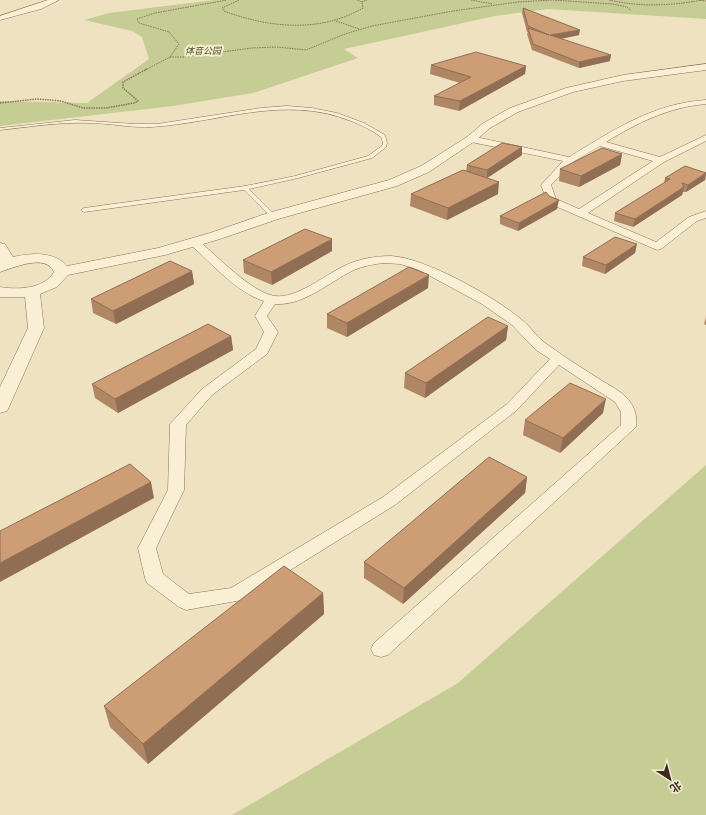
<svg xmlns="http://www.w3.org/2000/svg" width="706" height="815" font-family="'Roboto Serif','Noto Sans SC',serif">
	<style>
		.green { fill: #c5cd95 }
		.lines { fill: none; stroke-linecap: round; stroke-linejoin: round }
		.service-casing { stroke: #887358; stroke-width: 1 }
		.minor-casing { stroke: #887358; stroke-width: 1 }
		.tertiary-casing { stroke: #887358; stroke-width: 1 }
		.path-far1 { stroke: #887358; stroke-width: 1; stroke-dasharray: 1.5 1; stroke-linecap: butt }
		.path { stroke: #887358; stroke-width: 1.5; stroke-dasharray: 1.5 1; stroke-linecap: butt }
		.service { fill: #f9efd5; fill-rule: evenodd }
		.minor { fill: #f9efd5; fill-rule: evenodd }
		.tertiary { fill: #f9efd5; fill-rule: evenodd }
		.wall { fill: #b08765 }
		.shaded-wall { fill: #906e53 }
		.building { fill: #cd9d76; stroke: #906e53 }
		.labels { text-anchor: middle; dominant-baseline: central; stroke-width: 4; stroke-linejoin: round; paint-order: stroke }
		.far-park-label { font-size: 9px; font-style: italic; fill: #475523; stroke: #f6ecd1 }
	</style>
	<rect width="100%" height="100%" fill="#efe2c1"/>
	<!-- green -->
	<g class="green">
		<polygon points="214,0 706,0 706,19 548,9 495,16 344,49 358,58 253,93 173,106 0,126 0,101 87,103 149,59 142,37 132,31 84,20 109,13"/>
		<polygon points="706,465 706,815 232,815 458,683"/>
	</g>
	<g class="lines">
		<!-- service casing -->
		<g class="service-casing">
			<path id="service" d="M287,106L312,108L337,113L364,123L385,135L387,143L386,147L372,158L298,178L249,189L275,215V217H271L244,190L84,212L81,210L84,208L245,186L295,176L368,156L382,146L383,143L381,137C372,130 361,125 351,121C284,94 219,123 151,127C130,128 109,123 88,123C58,122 29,127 0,130V128L75,120L135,124H157L261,108Z"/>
		</g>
		<!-- minor casing -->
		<g class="minor-casing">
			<g id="minor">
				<path d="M706,100V104C669,107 637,123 606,142L660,157L706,135V141L664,162L588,213L656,242L689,217L706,211V218L697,221L661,249L657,250L548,203L541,185L563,161L471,142L467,139L471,136L569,157C612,131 653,103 706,100ZM600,146L653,161L579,209L556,199L551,185L573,162Z"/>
				<path d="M194,239L198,240C216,255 252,293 275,296C296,299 325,275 344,266C358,259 375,256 391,256C426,258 495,297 522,320C531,327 538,339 548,345C566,358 585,370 604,382C611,386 620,391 626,397C634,405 638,416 636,427L388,655L381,657L374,655L371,649L374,643L621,425V412L615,402L559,365L517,410L395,505L242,600L186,610L179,607L147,583L145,578L138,548L168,490L170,424L202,389L256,349L264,332L255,316L264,301C237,293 211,263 190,244L188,242L190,240ZM384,263L400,264L419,270L482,304L512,325L536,350L550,359L507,404L383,497L231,588L189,594L163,574L156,548L184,490L186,425L212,395L267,354L278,332L267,316L275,304C304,306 329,282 354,270C364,266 373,264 384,263Z"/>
			</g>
		</g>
		<!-- tertiary casing -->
		<g class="tertiary-casing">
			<g id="tertiary">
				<polygon points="48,0 59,0 41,9 0,20 0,16"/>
				<path d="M706,64V70L623,81L573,92L518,112L490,128L475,141L429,172L397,186L278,219L220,239L165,255L68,275L57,287L40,294L44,328L9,407L7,411L0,413V387L28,328L25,297H0V287C18,290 44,289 54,272C46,253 13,268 0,272V243L5,244L13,257C31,253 54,251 67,266L158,248L210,233L268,213L389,180L421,166L467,137L482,124L510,108L566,88L623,75Z"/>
			</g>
		</g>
		<!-- path-far1 -->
		<g class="path-far1">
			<path d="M239,0L222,8L224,11C269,28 320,33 363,8L362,2"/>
			<polyline points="357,0 362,2 367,0"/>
			<polyline points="471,0 493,4"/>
			<path d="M609,0C640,7 670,6 702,0"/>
			<polyline points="700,0 706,1"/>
			<polyline points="336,21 359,29"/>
			<polyline points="170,57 183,57 252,48 277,47 306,50 345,34 372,26 453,11 518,2 552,0 612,4 627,7 631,11"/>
			<polyline points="145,70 170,57 179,44 169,32 139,23 137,19 155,13 227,0"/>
		</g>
		<!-- path -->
		<polyline class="path" points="0,103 37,99 61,101 83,108 106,108 134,103 138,101 123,88 123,82 147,69"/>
		<!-- service -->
		<use href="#service" class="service"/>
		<!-- minor -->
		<use href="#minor" class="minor"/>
		<!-- tertiary -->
		<use href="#tertiary" class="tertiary"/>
	</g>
	<!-- wall -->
	<g class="wall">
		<polygon points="523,8 579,35 561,39 610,61 579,68 532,50 527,34 528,32 527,32 522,13"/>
		<polygon points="431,65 526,66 525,74 459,111 434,105 434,96 460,83 430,74"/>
		<polygon points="522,147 522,155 487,178 498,194 447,220 410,206 411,194 466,171 467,165"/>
		<polygon points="622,154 620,165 579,187 559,181 560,169"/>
		<polygon points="706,172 705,180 686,192 683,192 682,195 633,227 614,221 615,213 664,183 665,178"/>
		<polygon points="549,196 557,209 518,231 500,224 500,216"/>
		<polygon points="332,251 272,285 244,273 243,260"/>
		<polygon points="635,253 605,274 582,266 583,257"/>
		<polygon points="192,271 194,284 116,324 93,313 91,299"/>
		<polygon points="428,288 347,337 327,328 327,314"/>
		<polygon points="706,317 706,325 704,324"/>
		<polygon points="508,326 506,340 425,398 404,388 405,373"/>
		<polygon points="231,336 233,350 118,413 95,398 92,384"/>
		<polygon points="603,413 560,453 523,435 525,420"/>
		<polygon points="527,477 525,493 403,604 364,578 364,562"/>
		<polygon points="323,593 324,614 148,764 110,727 104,706"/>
	</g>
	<!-- shaded-wall -->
	<g class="shaded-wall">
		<polygon points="580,30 579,35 549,41 550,35"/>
		<polygon points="611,55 610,61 579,68 579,62"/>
		<polygon points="526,66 525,74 459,111 460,101"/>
		<polygon points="522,147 522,155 487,178 487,170"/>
		<polygon points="622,154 620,165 579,187 581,176"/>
		<polygon points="706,173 705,180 686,192 688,185"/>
		<polygon points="499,182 498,194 447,220 448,208"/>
		<polygon points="684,187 682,195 633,227 635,219"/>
		<polygon points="559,200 557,209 518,231 519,223"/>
		<polygon points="332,239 332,251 272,285 271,272"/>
		<polygon points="637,244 635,253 605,274 606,265"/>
		<polygon points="192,271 194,284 116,324 113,311"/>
		<polygon points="429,275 428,288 347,337 347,323"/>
		<polygon points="508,326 506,340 425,398 426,383"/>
		<polygon points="231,336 233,350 118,413 115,399"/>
		<polygon points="606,399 603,413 560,453 563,438"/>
		<polygon points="527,477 525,493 403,604 404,588"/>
		<polygon points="151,482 154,498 0,582 0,563"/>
		<polygon points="323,593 324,614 148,764 143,744"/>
	</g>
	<!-- building -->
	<g class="building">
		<polygon points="523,8 580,30 550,35 611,55 579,62 533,44 528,28 549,35 528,26"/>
		<polygon points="476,52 526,66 460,101 434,96 471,77 431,65"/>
		<polygon points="502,143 522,147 487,170 467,165"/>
		<polygon points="602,148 622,154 581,176 560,169"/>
		<polygon points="685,166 706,173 688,185 682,183 684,187 635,219 615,213 670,179 665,178"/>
		<polygon points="463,170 499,182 448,208 411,194"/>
		<polygon points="546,192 549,196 559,200 519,223 500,216"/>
		<polygon points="305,229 332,239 271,272 243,260"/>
		<polygon points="615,237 637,244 606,265 583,257"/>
		<polygon points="170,261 192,271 113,311 91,299"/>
		<polygon points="409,267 429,275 347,323 327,314"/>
		<polygon points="488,317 508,326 426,383 405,373"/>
		<polygon points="208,324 231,336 115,399 92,384"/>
		<polygon points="570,383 606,399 563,438 525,420"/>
		<polygon points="489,457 527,477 404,588 364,562"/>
		<polygon points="130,464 151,482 0,563 0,531"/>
		<polygon points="284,566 323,593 143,744 104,706"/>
	</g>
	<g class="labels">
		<!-- far-park labels -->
		<g class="far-park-label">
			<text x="203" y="51">体音公园</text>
		</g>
	</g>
	<!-- north arrow -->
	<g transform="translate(670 779) rotate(144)" stroke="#f6ecd1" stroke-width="3" paint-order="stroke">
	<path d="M0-3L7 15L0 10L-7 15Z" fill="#382b1d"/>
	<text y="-6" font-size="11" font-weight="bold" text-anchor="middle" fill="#382b1d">北</text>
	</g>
</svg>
